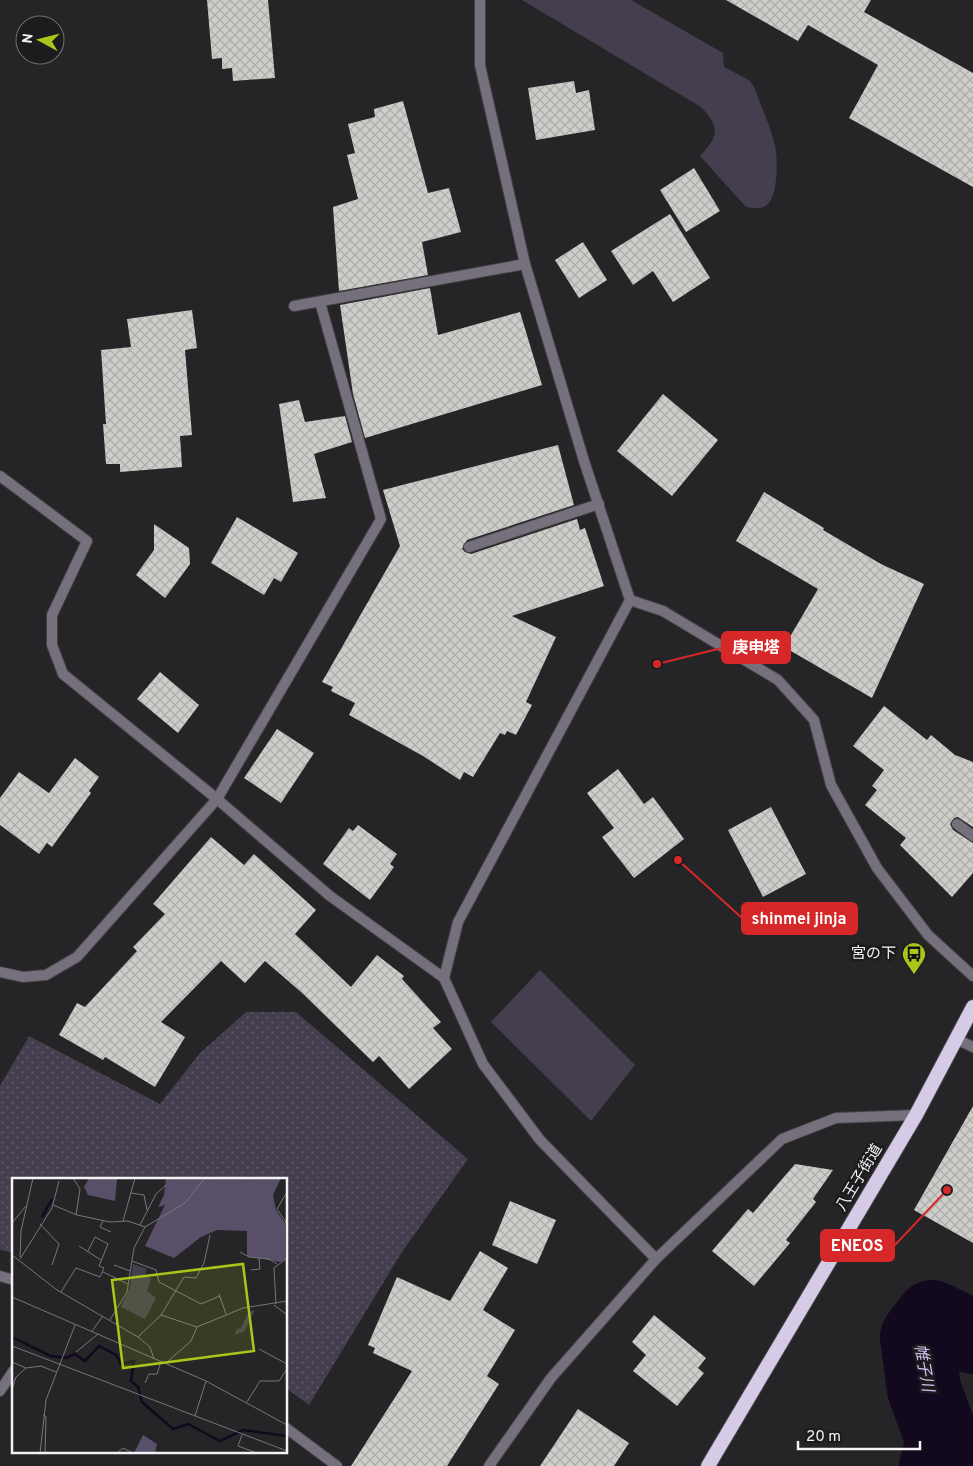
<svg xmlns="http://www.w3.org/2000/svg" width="973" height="1466" font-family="Overpass,'Noto Sans JP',sans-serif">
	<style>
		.grass { fill: url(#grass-dots) }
		.green { fill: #453e4f }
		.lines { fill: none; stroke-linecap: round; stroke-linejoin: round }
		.river { stroke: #13091e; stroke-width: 74 }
		.building { fill: url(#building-cross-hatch) }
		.service-casing { stroke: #424144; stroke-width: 12 }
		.minor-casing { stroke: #424144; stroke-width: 12 }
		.tertiary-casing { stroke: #424144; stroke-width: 12 }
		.trunk-casing { stroke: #424144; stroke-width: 16 }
		.service { stroke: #75707c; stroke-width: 10 }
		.minor { stroke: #75707c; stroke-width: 10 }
		.tertiary { stroke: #75707c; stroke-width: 10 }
		.trunk { stroke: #d6cbe6; stroke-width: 14 }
		.labels { text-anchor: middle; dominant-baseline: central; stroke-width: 5; stroke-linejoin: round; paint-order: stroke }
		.poi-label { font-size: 15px; fill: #f3f2f4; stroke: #1c1b1e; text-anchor: end }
		.street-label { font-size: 15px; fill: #f3f2f4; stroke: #1c1b1e }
		.water-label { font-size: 16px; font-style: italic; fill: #d6c0f2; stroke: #1c1b1e }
		.inset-river { fill: none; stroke: #13091e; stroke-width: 2.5 }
		.inset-road { fill: none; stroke: #777679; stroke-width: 1 }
		.view { fill: #a9c71b; fill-opacity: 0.15; stroke: #a9c71b; stroke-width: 2.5 }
		.inset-edge { fill: none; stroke: #f3f2f4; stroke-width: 2.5 }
		.leader { fill: none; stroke: #d62828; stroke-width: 2 }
		.callout-dot { fill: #d62828; stroke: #1c1b1e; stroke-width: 2 }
		.callout { fill: #d62828; stroke: #d62828; stroke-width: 2 }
		.callout-label { font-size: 16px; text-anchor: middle; font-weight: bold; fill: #fff }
	</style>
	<defs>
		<pattern id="grass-dots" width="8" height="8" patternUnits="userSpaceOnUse" patternTransform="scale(1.25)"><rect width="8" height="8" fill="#453e4f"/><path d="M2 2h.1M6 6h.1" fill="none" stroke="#605a69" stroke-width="1.8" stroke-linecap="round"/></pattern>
		<pattern id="building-cross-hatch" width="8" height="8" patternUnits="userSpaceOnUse" patternTransform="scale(1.25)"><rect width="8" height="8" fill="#cdceca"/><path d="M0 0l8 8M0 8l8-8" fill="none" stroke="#acadaa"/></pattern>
	</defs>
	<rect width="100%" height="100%" fill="#252427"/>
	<!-- grass -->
	<polygon class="grass" points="246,1012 296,1012 468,1159 402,1252 309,1405 286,1388 286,1180 14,1180 14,1253 0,1250 0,1086 29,1036 160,1104 200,1053"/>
	<!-- green -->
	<g class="green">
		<path d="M522,0H631L723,53L724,67L749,80L754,87C761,106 771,127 775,146C778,159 778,194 768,204C762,210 754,208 746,207L700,156C719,136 720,127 701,107Z"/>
		<polygon points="540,970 635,1065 591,1121 491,1022"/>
	</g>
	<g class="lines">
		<!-- river -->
		<polyline class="river" points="936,1466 943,1441 924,1389 917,1337 932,1317 973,1337"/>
	</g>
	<!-- building -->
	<g class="building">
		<polygon points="207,0 268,0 275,78 233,81 232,68 222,69 222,58 212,59"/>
		<polygon points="726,0 871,0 864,12 973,73 973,187 849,118 878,65 808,25 798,41"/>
		<polygon points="574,81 576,93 589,90 595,130 536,140 528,88"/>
		<polygon points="403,101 428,193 449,188 461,232 422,242 428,275 339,291 333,207 358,199 347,155 355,153 348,124 375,117 374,109"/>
		<polygon points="694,168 720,211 686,232 660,190"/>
		<polygon points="670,214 710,278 673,302 653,271 633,285 611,251"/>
		<polygon points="583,242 607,280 579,298 555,260"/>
		<polygon points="430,288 438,335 520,312 542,385 365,438 353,394 340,305"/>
		<polygon points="192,310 197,348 185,350 192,435 180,436 182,467 120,472 120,464 106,464 103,424 106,424 101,350 131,347 127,319"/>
		<polygon points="663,394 718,440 672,496 617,451"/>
		<polygon points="299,400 305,422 345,416 352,442 314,454 326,498 293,502 279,404"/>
		<polygon points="558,445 574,505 467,540 462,549 465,552 471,554 577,519 580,530 585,528 604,586 512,616 556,637 526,702 532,705 516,735 507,731 505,735 500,733 473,777 464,772 460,780 423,756 349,715 355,703 331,691 333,687 322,682 400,546 383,490"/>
		<polygon points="764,492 824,528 823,530 881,564 924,584 872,698 784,647 818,589 736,541"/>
		<polygon points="237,517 298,553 281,582 274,578 264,595 211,563"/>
		<polygon points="154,524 189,548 190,564 165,598 136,575 154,550"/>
		<polygon points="160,672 199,705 178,733 137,699"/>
		<polygon points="884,706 927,740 931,735 955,755 973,762 973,827 958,817 954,818 950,824 953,830 973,843 973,873 952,897 900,845 906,838 865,805 877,790 872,786 884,770 853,746"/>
		<polygon points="277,729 314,753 281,803 244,778"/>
		<polygon points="75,758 99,777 89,791 91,793 52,847 47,843 39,854 0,825 0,798 19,772 49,793"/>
		<polygon points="618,769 644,804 653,797 684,839 634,878 602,837 614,828 587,793"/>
		<polygon points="771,807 806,874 763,897 728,830"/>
		<polygon points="358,825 397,854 390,864 394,867 370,900 323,864 349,828 353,831"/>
		<polygon points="211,837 244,865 254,854 316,910 295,934 351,987 377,955 404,976 402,979 441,1022 433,1028 452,1049 409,1089 379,1056 373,1062 301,992 265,961 245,983 221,961 161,1022 185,1037 155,1087 105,1057 103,1060 59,1035 77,1003 85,1007 137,951 133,947 165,914 153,904"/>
		<polygon points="973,1106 973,1243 914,1210"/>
		<polygon points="795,1164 833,1170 813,1199 816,1202 786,1240 790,1243 754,1286 712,1251 748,1209 753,1213"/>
		<polygon points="510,1201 556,1220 537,1264 492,1245"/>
		<polygon points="480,1251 508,1268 483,1310 515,1330 487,1376 499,1384 447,1466 351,1466 412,1371 373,1353 375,1348 368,1345 397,1277 450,1301"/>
		<polygon points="654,1315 706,1358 698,1368 704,1373 677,1406 633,1371 646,1355 632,1342"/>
		<polygon points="578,1409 629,1443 614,1466 540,1466"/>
	</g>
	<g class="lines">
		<!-- service casing -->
		<g class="service-casing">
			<g id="service">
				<polyline points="294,306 525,264"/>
				<polyline points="0,476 87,541 52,615 52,645 63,674 217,799 330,896 444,978"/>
				<polyline points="469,547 599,504"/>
				<polyline points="957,824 973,836"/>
				<polyline points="0,972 23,977 46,975 77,957 217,799 381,519 320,302"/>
				<polyline points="956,1039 973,1047"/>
			</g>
		</g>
		<!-- minor casing -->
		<g class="minor-casing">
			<g id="minor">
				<polyline points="480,0 480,65 525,264 584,461 630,600 458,922 444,978 483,1064 540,1140 656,1259"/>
				<polyline points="630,600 663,611 778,680 814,720 831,785 877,868 928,935 973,976"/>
				<polyline points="0,1276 14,1280"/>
				<polyline points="0,1391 14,1370"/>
				<polyline points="286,1428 337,1466"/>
			</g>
		</g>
		<!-- tertiary casing -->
		<g class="tertiary-casing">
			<polyline id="tertiary" points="489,1466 551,1378 656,1259 782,1139 836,1118 916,1115"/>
		</g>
		<!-- trunk casing -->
		<g class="trunk-casing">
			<polyline id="trunk" points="708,1466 916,1115 973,1007"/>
		</g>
		<!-- service -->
		<use href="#service" class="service"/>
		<!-- minor -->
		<use href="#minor" class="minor"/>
		<!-- tertiary -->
		<use href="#tertiary" class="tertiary"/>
		<!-- trunk -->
		<use href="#trunk" class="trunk"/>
	</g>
	<!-- icons -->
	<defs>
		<g id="bus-pin" transform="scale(1.25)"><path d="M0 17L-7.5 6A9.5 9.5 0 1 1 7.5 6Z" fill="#a9c71b" stroke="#1c1b1e"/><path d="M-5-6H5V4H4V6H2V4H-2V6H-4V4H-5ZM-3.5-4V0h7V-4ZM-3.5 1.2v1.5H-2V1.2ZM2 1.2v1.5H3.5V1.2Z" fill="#111"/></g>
	</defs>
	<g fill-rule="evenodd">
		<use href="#bus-pin" x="914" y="954"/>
	</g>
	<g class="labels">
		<!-- poi labels -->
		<g class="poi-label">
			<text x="896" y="954">宮の下</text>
		</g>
		<!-- street labels -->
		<g class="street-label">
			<text transform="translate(860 1178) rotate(-59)">八王子街道</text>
		</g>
		<!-- water labels -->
		<g class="water-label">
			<text transform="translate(923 1368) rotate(80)">帷子川</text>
		</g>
	</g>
	<!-- overview -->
	<g transform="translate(12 1178)">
		<rect width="275" height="275" fill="#252427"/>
		<path d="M121,86L135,91L133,97L139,100L135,113L144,120L133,141L109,129L118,109Z" fill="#453e4f"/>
		<path d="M77,0L105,1L103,23L76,17L72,9ZM154,0H269L261,17L264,32L273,45V81L268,84L235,78V53L205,52L189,59L162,80L133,68L153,27L146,29L152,17ZM131,257L145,266L143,275H122Z" fill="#5a4f68"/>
		<path d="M243,132L232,154L222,157L225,151L229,150L237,133Z" fill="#453e4f"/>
		<path class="inset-river" d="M30,39L40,21M0,159L39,178L54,180L63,176L73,183L87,168L104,177L109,186L122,183L119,203L126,209L130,224L161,251L176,246L208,263L231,252L275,258"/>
		<path class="inset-road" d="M61,0L68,11L64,37M275,14L265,31L274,44L275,54M119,15L132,17L135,32M41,27L65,37L98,44L116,43L133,49M91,43L88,49L99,54M111,43L123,0M0,45L14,28M28,46L47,66L40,87M128,47L144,16L154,7M67,68L89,82M228,74L237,79L257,81L265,86M0,77L45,112L126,159L138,169L142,181M8,79L9,53L21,0M8,81L40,30L47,3M120,83L144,92L147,104L189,126L208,118M102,87L118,93M239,92L248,91L247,80M91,94L116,106M49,114L64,90L88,99L92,90L87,88L96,66L83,59L76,73M207,116L214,136M0,119L194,203L275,247M264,126L262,90L275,80M262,127L275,137M149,137L172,99L184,100L192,85L198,57M98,142L115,114L122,70L133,49L173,25L193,0M80,153L91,138M126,159L149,137L185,149L231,130L275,123M0,168L275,273M247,171L275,186M64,174L86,156M0,184L14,190L29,188L44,194M154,185L179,163L185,149M133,205L137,196H145L149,183M0,211L4,199L14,190M235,224L248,203H267L275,191M31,237L34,239L33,275M183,238L194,203M230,257L226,268L245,275M28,275L34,222L63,147M105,275L111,270L121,275"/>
		<path class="view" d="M231,86L242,173L111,190L100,102Z"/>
		<rect width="275" height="275" class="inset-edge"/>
	</g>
	<!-- callouts -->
	<path class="leader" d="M657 664L722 648M678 860L742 918M947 1190L894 1246"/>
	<g class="callout-dot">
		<circle cx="657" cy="664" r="5"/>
		<circle cx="678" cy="860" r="5"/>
		<circle cx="947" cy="1190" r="5"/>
	</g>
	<g class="callout">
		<rect x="722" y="632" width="68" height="31" rx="5"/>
		<rect x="742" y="903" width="115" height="31" rx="5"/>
		<rect x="821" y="1230" width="73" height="31" rx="5"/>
	</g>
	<g class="callout-label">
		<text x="756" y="653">庚申塔</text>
		<text x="799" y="924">shinmei jinja</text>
		<text x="857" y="1251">ENEOS</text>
	</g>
	<!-- north arrow -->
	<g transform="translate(40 40) rotate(277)"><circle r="24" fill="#1c1b1e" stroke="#727174"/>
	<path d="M0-4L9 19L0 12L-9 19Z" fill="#a9c71b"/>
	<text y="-8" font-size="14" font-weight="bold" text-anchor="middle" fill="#f3f2f4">N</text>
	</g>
	<!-- scale -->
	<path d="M798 1441v8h122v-8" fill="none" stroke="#f3f2f4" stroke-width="2.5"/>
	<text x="806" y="1441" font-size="15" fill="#f3f2f4" stroke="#1c1b1e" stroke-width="4" paint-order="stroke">20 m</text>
</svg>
